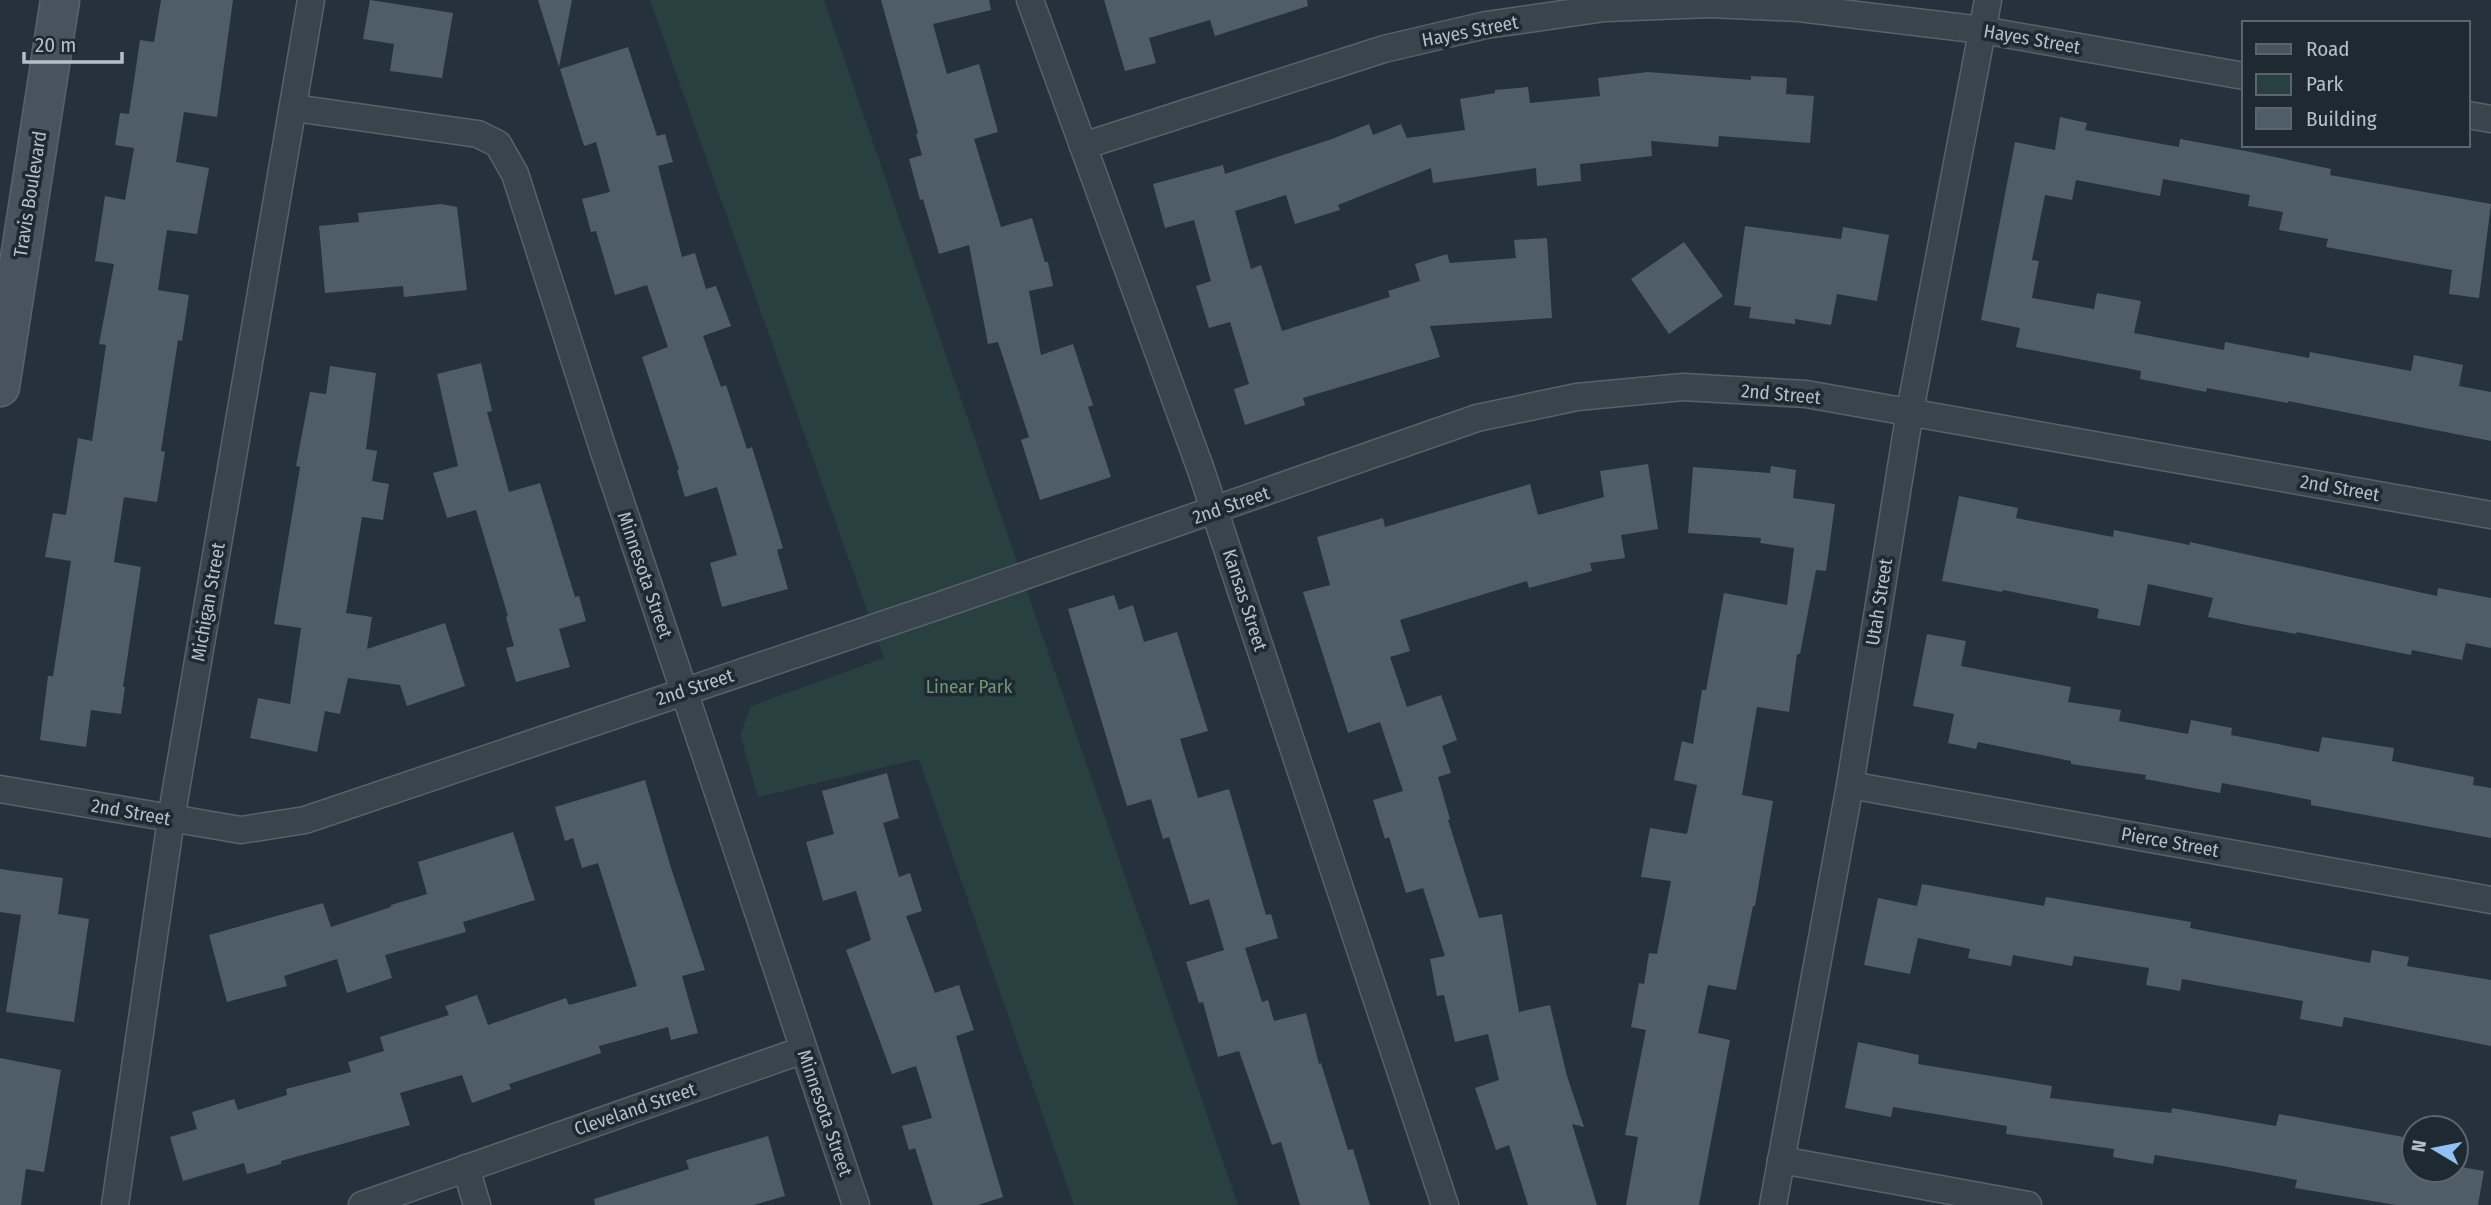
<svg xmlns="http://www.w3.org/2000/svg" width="2491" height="1205" font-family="'Fira Sans Condensed',sans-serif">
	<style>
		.green { fill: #28403f }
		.building { fill: #4e5d68 }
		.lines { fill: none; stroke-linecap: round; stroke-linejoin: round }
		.street-casing { stroke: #57626b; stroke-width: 29 }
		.secondary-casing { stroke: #57626b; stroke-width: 41 }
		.street { stroke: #39444d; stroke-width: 26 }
		.secondary { stroke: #475460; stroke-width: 38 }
		.labels { text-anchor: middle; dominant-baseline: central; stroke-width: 7; stroke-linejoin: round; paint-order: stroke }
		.street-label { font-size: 19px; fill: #b5bfc8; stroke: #1e2932 }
		.park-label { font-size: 19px; fill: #6d9872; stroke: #1e2932 }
	</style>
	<rect width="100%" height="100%" fill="#25323d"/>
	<!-- green -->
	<polygon class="green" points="650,0 824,0 1238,1205 1074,1205 919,759 758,797 740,734 751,706 884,658"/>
	<!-- building -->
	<g class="building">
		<polygon points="161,0 233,0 217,117 184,112 176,162 209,168 197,234 167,230 158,290 189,295 182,341 178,340 161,451 165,452 157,502 124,497 114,562 141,567 123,687 125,687 121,714 91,710 86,747 40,740 48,676 53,676 71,561 45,557 53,513 66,515 78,438 92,441 106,345 99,344 114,264 95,261 105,196 125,200 134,148 115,145 120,113 129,114 140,40 154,42"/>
		<polygon points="370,0 453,13 442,78 390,71 394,44 363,39"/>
		<polygon points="538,0 572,0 559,67"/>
		<polygon points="881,0 989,0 991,10 933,24 947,74 979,64 998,132 974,139 1001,227 1032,218 1045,262 1048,262 1053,286 1029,291 1041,355 1073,344 1093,405 1088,407 1111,477 1040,500 1021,440 1029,437 998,342 988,344 969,245 939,254 923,199 920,200 909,159 922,155 916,134 918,133"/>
		<polygon points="1104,0 1307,0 1308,6 1215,36 1210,20 1149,38 1156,63 1125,71"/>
		<polygon points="628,47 657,136 665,134 673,162 658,166 682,257 695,253 706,289 716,286 731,326 703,336 721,387 726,385 747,449 752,447 783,548 777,550 788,589 722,607 710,563 737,555 717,487 685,497 677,470 679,469 642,357 668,347 647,285 615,295 596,231 591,232 582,199 610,192 596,142 584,146 560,69"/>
		<polygon points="1648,72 1751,80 1751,76 1787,78 1786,94 1814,96 1810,143 1719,136 1718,147 1651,141 1652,156 1580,164 1581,181 1537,186 1536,168 1433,183 1431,168 1338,205 1340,210 1295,224 1286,195 1235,211 1251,269 1261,265 1282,331 1390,297 1388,291 1420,281 1415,264 1447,254 1450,263 1516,258 1514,240 1547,238 1552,318 1430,326 1440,357 1303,398 1305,405 1245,425 1234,389 1249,384 1230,322 1209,328 1196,286 1211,281 1194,220 1165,228 1153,184 1223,165 1225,174 1332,139 1369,124 1373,135 1401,124 1407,138 1465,130 1460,99 1495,93 1495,90 1528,87 1530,103 1600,96 1598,78"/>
		<polygon points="2060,117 2087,123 2085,130 2179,147 2180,139 2251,152 2331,169 2330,175 2491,204 2479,298 2449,294 2452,270 2326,247 2328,239 2279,230 2283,212 2248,206 2250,195 2163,179 2160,196 2076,180 2072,200 2045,195 2032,260 2039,261 2032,298 2094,309 2097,293 2141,301 2134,333 2224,350 2225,342 2309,358 2310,352 2411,371 2414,355 2463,365 2459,386 2491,392 2491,441 2288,401 2288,403 2207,388 2206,392 2140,379 2141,371 2016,347 2020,328 1981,320 2015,142 2055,150"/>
		<polygon points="441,204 457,207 467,290 404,297 403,286 325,293 319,226 359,222 358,213"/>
		<polygon points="1745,226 1841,239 1843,227 1889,235 1877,301 1837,294 1831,325 1795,319 1795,324 1749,318 1751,307 1734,305"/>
		<polygon points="1684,242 1723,296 1669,334 1631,279"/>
		<polygon points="481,363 492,411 487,412 509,492 540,483 575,597 579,596 586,621 559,629 570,667 516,682 506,648 514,646 506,617 508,616 476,510 447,518 433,473 458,466 437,374"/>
		<polygon points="330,366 376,373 366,449 377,451 372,481 389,484 383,520 362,517 346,613 372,617 367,649 445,623 465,686 407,706 400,685 348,678 340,714 325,711 317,752 250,738 258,698 290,704 301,628 274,624 300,467 296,466 310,392 326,394"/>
		<polygon points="1648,464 1658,529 1621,535 1625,558 1590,563 1592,571 1529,588 1527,581 1400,620 1410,651 1390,657 1407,707 1441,695 1457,740 1442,746 1451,773 1438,777 1450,819 1448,820 1479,918 1502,914 1519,1012 1550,1005 1567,1076 1584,1127 1572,1124 1597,1205 1528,1205 1509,1145 1496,1150 1475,1088 1499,1080 1488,1034 1455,1042 1444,995 1437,996 1430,959 1445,956 1423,888 1406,893 1389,837 1385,839 1373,800 1403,791 1380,722 1348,733 1303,592 1330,585 1317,537 1383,518 1385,527 1530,484 1538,515 1604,497 1600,471"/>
		<polygon points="1771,466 1796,470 1793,498 1835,504 1826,571 1816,570 1800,654 1797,654 1789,712 1757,707 1742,795 1773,801 1755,906 1753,906 1736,990 1708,985 1698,1033 1730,1040 1699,1205 1626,1205 1638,1137 1625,1135 1646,1030 1631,1027 1639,983 1644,984 1649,953 1657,954 1671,881 1641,877 1650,828 1687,834 1697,785 1674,780 1682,741 1693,744 1702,690 1706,690 1724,593 1787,605 1794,548 1760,543 1761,538 1688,533 1693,467 1770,473"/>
		<polygon points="1959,496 2018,508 2016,518 2113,537 2114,530 2190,545 2190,542 2437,596 2438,588 2491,598 2491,648 2466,643 2462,660 2412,650 2411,655 2297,632 2296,634 2247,625 2208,617 2213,598 2148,584 2140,626 2097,618 2099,609 2003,590 2002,592 1942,581"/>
		<polygon points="1114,595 1119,610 1133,605 1144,642 1177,632 1208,731 1180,739 1198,798 1229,789 1266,915 1271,914 1278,938 1245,948 1262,1002 1268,1000 1274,1021 1306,1013 1319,1064 1321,1063 1348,1150 1353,1149 1370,1205 1300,1205 1281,1142 1272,1145 1239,1051 1218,1057 1203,1002 1199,1003 1186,962 1224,950 1209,899 1190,905 1169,837 1163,839 1151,799 1127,806 1068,609"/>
		<polygon points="1927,634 1966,641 1961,666 2071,687 2068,702 2121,710 2119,721 2188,734 2191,720 2232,728 2231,735 2319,752 2322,737 2394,748 2392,761 2474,777 2473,785 2491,788 2491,838 2311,805 2311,800 2222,783 2220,793 2145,779 2146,775 2071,764 2071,761 1978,742 1976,749 1948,743 1954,714 1913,706"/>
		<polygon points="887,773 899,818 883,823 899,877 910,873 922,911 906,916 935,993 959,985 974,1030 956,1036 1003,1197 978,1205 933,1205 915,1148 909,1150 902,1126 932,1118 916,1066 892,1074 846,950 871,940 856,891 823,901 806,842 834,834 822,791"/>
		<polygon points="645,780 671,868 705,970 682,976 698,1033 671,1040 668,1027 599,1046 601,1053 509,1084 511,1089 472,1103 462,1075 400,1093 410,1125 281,1161 281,1164 247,1174 244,1163 183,1181 170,1137 197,1129 192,1112 234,1099 238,1110 287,1095 286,1089 351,1072 348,1062 384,1051 380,1037 449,1015 445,1006 477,995 488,1025 566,998 569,1005 637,986 598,863 582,868 573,838 565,841 555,807"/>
		<polygon points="513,832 535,900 463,922 466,932 385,955 392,978 347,993 337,959 284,976 287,986 227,1002 209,935 323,903 331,927 391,907 391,905 427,894 418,862"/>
		<polygon points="0,869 63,878 58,914 89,919 74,1022 6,1012 21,915 0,912"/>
		<polygon points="1922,884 2044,906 2046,897 2191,922 2190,928 2370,963 2372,950 2409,957 2407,966 2491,980 2491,1046 2344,1017 2342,1027 2300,1019 2303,1001 2182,979 2180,991 2146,985 2149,968 2074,956 2072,966 2013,955 2011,966 1968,958 1970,949 1918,938 1910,974 1864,965 1878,898 1917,906"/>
		<polygon points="1858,1042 1919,1055 1918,1064 2052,1086 2050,1098 2171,1113 2172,1108 2276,1126 2279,1114 2414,1139 2414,1170 2456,1170 2456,1166 2484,1171 2478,1205 2396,1205 2295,1188 2297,1180 2223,1166 2155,1155 2153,1164 2113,1157 2114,1149 2006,1134 2007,1126 1893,1107 1891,1117 1845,1108"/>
		<polygon points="0,1058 61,1070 44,1172 26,1169 21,1205 0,1205"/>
		<polygon points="768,1136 785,1196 754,1205 595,1205 594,1199 689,1169 686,1160"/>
	</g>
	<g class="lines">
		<!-- street casing -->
		<g class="street-casing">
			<g id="street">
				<polyline points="1030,0 1201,470 1445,1205"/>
				<polyline points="294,108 478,134 498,144 515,174 603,449 856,1205"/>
				<polyline points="2468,115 2491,119"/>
				<polyline points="1083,146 1384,49 1486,25 1605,8 1711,4 1799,8 1982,30 2244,76"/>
				<polyline points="1850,785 2491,900"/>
				<polyline points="0,789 241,830 305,820 941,605 1477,418 1577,397 1683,387 1806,394 2491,515"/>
				<polyline points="1781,1160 2028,1205"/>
				<polyline points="466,1168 477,1205"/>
				<polyline points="115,1205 171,819 311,0"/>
				<polyline points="362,1205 803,1050"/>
				<polyline points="1773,1205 1850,785 1910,411 1988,0"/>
			</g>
		</g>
		<!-- secondary casing -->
		<g class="secondary-casing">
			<polyline id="secondary" points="0,387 60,0"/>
		</g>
		<!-- street -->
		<use href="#street" class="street"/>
		<!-- secondary -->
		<use href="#secondary" class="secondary"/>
	</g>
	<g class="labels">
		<!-- street labels -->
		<g class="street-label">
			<text transform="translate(1470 31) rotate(-11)">Hayes Street</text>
			<text transform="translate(2032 39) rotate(10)">Hayes Street</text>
			<text transform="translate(30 194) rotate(-81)">Travis Boulevard</text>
			<text transform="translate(1781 394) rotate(5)">2nd Street</text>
			<text transform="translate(2340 488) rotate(10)">2nd Street</text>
			<text transform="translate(1231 505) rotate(-19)">2nd Street</text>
			<text transform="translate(645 575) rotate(71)">Minnesota Street</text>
			<text transform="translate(1245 600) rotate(72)">Kansas Street</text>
			<text transform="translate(208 602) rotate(-80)">Michigan Street</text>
			<text transform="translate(1879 602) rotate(-81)">Utah Street</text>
			<text transform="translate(695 687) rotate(-18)">2nd Street</text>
			<text transform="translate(131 812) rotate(10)">2nd Street</text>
			<text transform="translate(2170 842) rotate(10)">Pierce Street</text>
			<text transform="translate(635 1109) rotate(-19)">Cleveland Street</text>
			<text transform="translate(825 1113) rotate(71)">Minnesota Street</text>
		</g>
		<!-- park labels -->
		<g class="park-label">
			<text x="969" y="686">Linear Park</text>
		</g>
	</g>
	<!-- legend -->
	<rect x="2242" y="21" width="228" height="126" fill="#1e2932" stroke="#5a656e" stroke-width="2"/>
	<rect x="2256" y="44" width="35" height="10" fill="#475460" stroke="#5a656e" stroke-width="2"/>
	<text x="2306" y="56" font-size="21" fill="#b5bfc8">Road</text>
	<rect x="2256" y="74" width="35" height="21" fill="#28403f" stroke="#5a656e" stroke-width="2"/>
	<text x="2306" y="91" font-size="21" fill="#b5bfc8">Park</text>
	<rect x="2256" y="108" width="35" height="21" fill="#4e5d68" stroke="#5a656e" stroke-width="2"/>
	<text x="2306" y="126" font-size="21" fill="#b5bfc8">Building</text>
	<!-- north arrow -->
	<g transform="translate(2435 1149) rotate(280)"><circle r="33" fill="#1e2932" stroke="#5a656e" stroke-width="2"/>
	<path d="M0-5L12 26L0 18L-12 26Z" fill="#8fc2f3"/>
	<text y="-10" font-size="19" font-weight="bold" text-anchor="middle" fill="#b5bfc8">N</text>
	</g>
	<!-- scale -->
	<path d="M24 52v10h98v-10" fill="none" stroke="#b5bfc8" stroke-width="3.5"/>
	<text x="35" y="52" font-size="21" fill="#b5bfc8" stroke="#1e2932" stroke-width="5" paint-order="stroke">20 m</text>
</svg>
